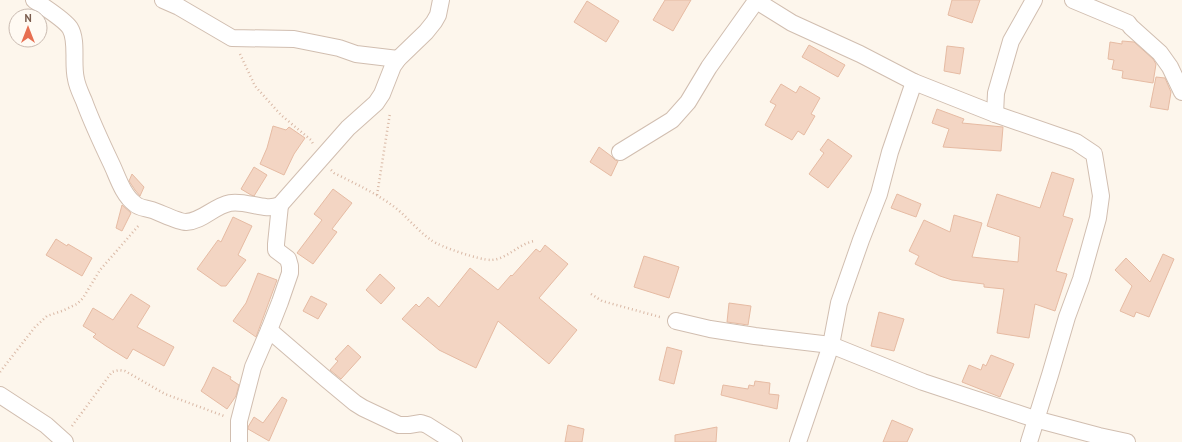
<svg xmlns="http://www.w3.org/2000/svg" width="1182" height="442" font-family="'PT Sans',sans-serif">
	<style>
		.building { fill: #f3d5c3; stroke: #e6bba3 }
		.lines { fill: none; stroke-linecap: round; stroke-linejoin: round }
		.minor-casing { stroke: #d1beb0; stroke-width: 18 }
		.path { stroke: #d9b8a5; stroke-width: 2.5; stroke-dasharray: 1 3; stroke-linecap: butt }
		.minor { stroke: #fff; stroke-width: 16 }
	</style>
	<rect width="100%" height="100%" fill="#fdf6ec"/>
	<!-- building -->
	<g class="building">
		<polygon points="665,0 691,0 673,31 653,20"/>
		<polygon points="952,0 980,0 972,23 948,15"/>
		<polygon points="587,1 619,21 606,42 574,22"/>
		<polygon points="1122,41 1134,42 1153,59 1156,64 1153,83 1122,78 1123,71 1112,69 1114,60 1108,59 1110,42 1122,44"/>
		<polygon points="809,45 845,65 838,77 802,57"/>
		<polygon points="947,46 964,48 960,74 944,71"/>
		<polygon points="1156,77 1165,78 1171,92 1168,110 1150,107"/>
		<polygon points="781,84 796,93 800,86 820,98 811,114 815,116 804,135 798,131 792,140 765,125 776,105 770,102"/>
		<polygon points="937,109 964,119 962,123 1003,127 1001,151 943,147 949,129 932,123"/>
		<polygon points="273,126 286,130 289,127 305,138 294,154 284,175 260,164 267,148"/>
		<polygon points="828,139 852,156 828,188 809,174 824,153 820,150"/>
		<polygon points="599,147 611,156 615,160 618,161 611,176 590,162"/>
		<polygon points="254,167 267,175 254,196 251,195 241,189"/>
		<polygon points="1052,172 1074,179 1063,216 1073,219 1056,271 1067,274 1055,311 1035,304 1029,338 997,333 1004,289 984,287 984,284 952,280 940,276 915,264 919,256 909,251 924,220 950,232 954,215 982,223 972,257 1018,262 1020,237 987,226 997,194 1040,208"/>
		<polygon points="132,174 144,187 140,196 135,190 129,181"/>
		<polygon points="333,189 352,203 332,229 337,232 313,264 297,253 322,220 314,214"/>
		<polygon points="897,194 921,204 916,217 891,208"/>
		<polygon points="122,205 131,213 122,231 116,228"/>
		<polygon points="233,217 252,226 238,255 246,260 226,286 221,286 197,269 218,240 221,242"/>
		<polygon points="56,239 67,246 68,244 92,258 82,276 46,255"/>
		<polygon points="545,245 568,264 539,298 577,330 549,364 498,321 476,368 439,350 402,319 416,304 419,307 428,297 439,307 470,268 498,290 511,275 512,276 536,249 540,252"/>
		<polygon points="1163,254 1174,259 1149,317 1136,312 1134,317 1120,311 1132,286 1115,270 1126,258 1150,282"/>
		<polygon points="644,256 679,267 669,298 634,287"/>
		<polygon points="258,273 277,280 256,337 233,321 246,303"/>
		<polygon points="380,274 395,288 381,304 366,290"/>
		<polygon points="131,294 150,306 137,327 174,347 164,366 133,349 127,359 106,346 93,337 96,334 83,326 93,308 113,320"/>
		<polygon points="311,296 327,304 318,319 303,311"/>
		<polygon points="729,303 751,306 748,325 727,322"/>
		<polygon points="879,312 904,319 894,351 871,346"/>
		<polygon points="348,345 361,357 341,379 330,370 338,361 335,359"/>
		<polygon points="667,347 682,351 674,384 659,380"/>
		<polygon points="991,355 1014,364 1000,397 962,382 969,365 981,370 983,364 986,366"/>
		<polygon points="213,367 231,377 230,379 239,385 236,396 227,409 201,391 204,386"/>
		<polygon points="755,381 770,383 769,394 779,395 777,409 721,395 723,385 748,389 749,385 754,386"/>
		<polygon points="282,397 287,400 269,441 248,429 248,427 254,417 263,423"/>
		<polygon points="892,420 913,429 907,442 883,442"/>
		<polygon points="568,425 584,429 582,442 565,442"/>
		<polygon points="717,427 716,442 675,442 675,435"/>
	</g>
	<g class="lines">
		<!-- minor casing -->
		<g class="minor-casing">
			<g id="minor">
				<path d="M34,0C44,7 64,19 70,28C78,41 72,64 76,79C77,86 81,94 84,101C92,123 102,144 112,165C118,178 123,195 135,204C139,208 146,208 152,210C161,213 178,222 186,222C203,221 214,206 230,203C247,200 265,212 280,205L348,128L376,103L382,94L393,66L398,59L426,32L434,22L438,15L441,0"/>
				<polyline points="163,0 179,7 232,38 294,39 339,48 356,54 398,59"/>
				<polyline points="755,0 792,23 860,54 914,82 995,114 1076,142 1094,154 1101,196 1098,218 1081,279 1067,317 1050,375 1029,442"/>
				<polyline points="1073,0 1128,23 1131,27 1160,53 1170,67 1182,92"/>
				<polyline points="995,114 996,93 1011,41 1034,0"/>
				<polyline points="620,152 672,120 688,102 709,67 756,1"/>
				<polyline points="676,321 710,329 755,336 831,345 923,382 1035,419 1099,436 1127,442"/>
				<polyline points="269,330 326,379 355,403 363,408 399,425 409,425 421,423 427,425 454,442"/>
				<polyline points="0,395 46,425 65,442"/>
				<polyline points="239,442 239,421 253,367 269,330 280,302 290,273 290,266 288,259 276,250 276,244 280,205"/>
				<polyline points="798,442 831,345 839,303 861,240 879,194 890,152 914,82"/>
			</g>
		</g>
		<!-- path -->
		<g class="path">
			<polyline points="240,54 255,86 281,115 311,140 313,144"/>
			<path d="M331,170L334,173C356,184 378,194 397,209C409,219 418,231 431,240C440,247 480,260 491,260C508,259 519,243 535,241"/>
			<polyline points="377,195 390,113"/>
			<polyline points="591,294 602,301 660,317"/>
			<polyline points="0,372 35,327 47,316 62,311 77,304 83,298 100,270 140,224"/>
			<polyline points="72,426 112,372 119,370 125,371 165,394 224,416"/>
		</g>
		<!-- minor -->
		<use href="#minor" class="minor"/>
	</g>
	<!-- north arrow -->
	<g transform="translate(28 28)"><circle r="19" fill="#fffaf3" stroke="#cabbb1"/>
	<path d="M0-3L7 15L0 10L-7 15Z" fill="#e76f51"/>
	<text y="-6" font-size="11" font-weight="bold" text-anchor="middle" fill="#7a5c4d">N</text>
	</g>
</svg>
